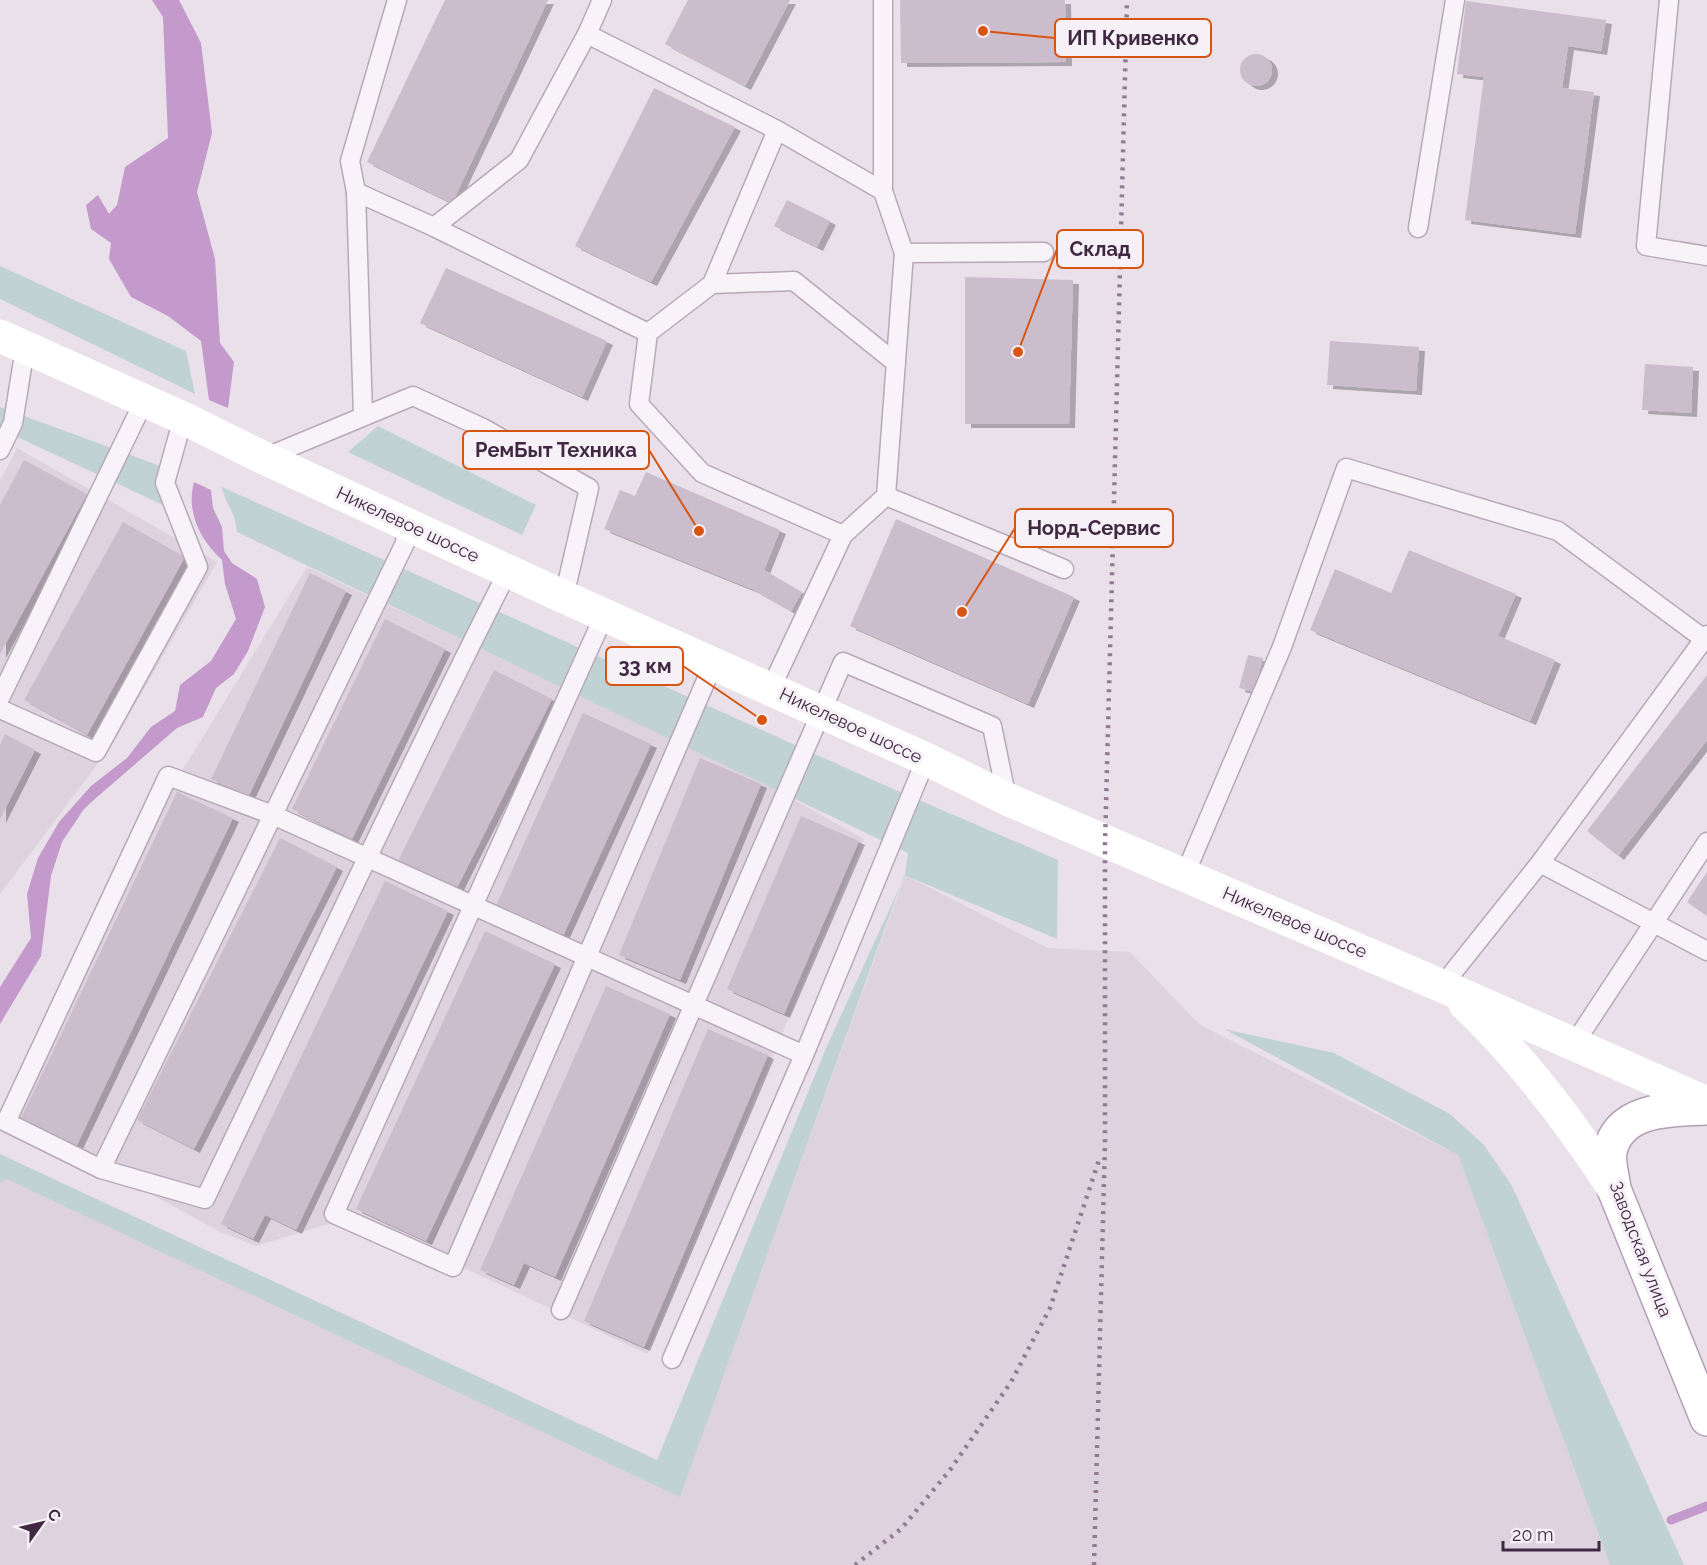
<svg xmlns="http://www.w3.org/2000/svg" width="1707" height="1565" font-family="Raleway,sans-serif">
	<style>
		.built { fill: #ded2df }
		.green { fill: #c1d2d4 }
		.water { fill: #c39acb }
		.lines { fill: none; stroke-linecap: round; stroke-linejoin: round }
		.stream { stroke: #c39acb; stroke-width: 9 }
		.building { fill: #ccbdcd; filter: url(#shadow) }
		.service-casing { stroke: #b7a9b8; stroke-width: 21 }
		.primary-casing { stroke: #b49fb6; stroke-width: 36 }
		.service { stroke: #f8f3f8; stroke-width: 18 }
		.secondary { stroke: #fff; stroke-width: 33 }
		.primary { stroke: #fff; stroke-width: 33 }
		.rail { stroke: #937994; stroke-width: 4.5; stroke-dasharray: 3 6; stroke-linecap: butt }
		.labels { text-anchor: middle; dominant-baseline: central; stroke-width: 6; stroke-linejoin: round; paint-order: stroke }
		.street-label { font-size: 18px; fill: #412842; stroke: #f6f0f7 }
		.leader { fill: none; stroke: #d75411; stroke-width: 2 }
		.callout-dot { fill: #d75411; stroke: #f6f0f7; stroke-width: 2 }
		.callout { fill: #f6f0f7; stroke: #d75411; stroke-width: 2 }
		.callout-label { font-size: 20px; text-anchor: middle; font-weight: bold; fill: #412842 }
	</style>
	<defs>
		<filter id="shadow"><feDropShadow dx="6" dy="4" stdDeviation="0" flood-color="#0004"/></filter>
	</defs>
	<rect width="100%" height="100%" fill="#e9e0ea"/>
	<!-- built -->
	<g class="built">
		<polygon points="17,448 217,562 113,743 0,894 0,481"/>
		<polygon points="307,567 755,778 864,839 647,1354 354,1216 256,1246 218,1231 14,1118 168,794"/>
		<polygon points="905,875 1048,948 1130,952 1200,1025 1458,1155 1610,1565 0,1565 0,1183 7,1178 680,1496"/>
	</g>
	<!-- green -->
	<g class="green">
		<polygon points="0,266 186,351 195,394 0,299"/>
		<polygon points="0,407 171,470 176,511 0,429"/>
		<polygon points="378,426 536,505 522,535 348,452"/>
		<path d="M222,487L875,781L1058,860L1057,939L904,875L680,1497L7,1179L0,1183V1154L657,1460L827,1046L905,875L908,853L237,532C235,510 226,506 222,487Z"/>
		<polygon points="1224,1029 1334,1053 1450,1114 1484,1145 1512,1186 1684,1565 1610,1565 1458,1155"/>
	</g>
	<!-- water -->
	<g class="water">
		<polygon points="152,0 179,0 201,43 212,133 197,192 215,259 220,343 234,362 228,408 209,400 201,341 168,316 131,297 109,259 111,243 91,229 86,205 98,195 109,214 117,205 125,167 168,138 163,17"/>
		<path d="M194,482L211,490L213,508L222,527L224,551L232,563L257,579L265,607L248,651L234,674L216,688L203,717L177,728L96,798L84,809L62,842L51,876L41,956L0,1024V987L31,938L27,894L38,858L59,822L91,786L127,758L151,727L175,711L180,685L211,661L236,619L225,584L222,560C200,540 186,512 194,482Z"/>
	</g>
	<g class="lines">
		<!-- stream -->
		<polyline class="stream" points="1671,1520 1707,1506"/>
	</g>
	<!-- building -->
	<g class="building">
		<polygon points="445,0 548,0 452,203 367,162"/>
		<polygon points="688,0 790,0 745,86 665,44"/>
		<polygon points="900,0 1065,0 1066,62 901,63"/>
		<polygon points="1466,1 1606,20 1601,51 1568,46 1562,88 1594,92 1575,234 1465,220 1484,77 1457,74"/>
		<circle cx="1256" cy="70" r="16"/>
		<polygon points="654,88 735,127 651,282 575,246"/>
		<polygon points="787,200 830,221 817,247 774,226"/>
		<polygon points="446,268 607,341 582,397 420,323"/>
		<polygon points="965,277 1073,280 1069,424 965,424"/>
		<polygon points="1330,341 1419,347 1416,391 1327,385"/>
		<polygon points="1645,364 1693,367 1691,413 1642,410"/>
		<polygon points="24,460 87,494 0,654 0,505"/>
		<polygon points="646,472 780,530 764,570 802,592 791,611 752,589 604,529 620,490 635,496"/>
		<polygon points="896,519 1074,597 1028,704 850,626"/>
		<polygon points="123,522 185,557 87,735 24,700"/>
		<polygon points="1409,550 1516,594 1498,636 1555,660 1530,721 1310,630 1335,569 1391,593"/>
		<polygon points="310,573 346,591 248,797 211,779"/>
		<polygon points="385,619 445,649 352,839 292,809"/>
		<polygon points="1248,655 1263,658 1254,692 1239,688"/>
		<polygon points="494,670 552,699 456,890 398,861"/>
		<polygon points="1707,675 1707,740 1618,856 1587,831"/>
		<polygon points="583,713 651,744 561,940 494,910"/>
		<polygon points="5,734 35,750 0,819 0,745"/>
		<polygon points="700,758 761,784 680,980 619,955"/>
		<polygon points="177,792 233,818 76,1147 20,1120"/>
		<polygon points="801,816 859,841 784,1014 727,989"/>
		<polygon points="280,838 337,867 194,1149 137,1120"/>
		<polygon points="1707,872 1707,916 1687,902"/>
		<polygon points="385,881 448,911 296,1230 265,1215 253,1239 221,1224"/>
		<polygon points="485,931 555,964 426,1241 356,1209"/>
		<polygon points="606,986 670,1014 555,1277 524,1263 514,1285 480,1270"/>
		<polygon points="708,1029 768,1055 644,1347 584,1321"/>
	</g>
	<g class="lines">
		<!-- service casing -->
		<g class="service-casing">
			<g id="service">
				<polyline points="397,0 350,161 356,192 434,227 648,333"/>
				<polyline points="1669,0 1646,246 1707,256"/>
				<polyline points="587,34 777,130 883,191"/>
				<polyline points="356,192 363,415"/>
				<polyline points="434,227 519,160 587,34 602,0"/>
				<polyline points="1418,228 1455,0"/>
				<polyline points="904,253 1044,252"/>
				<polyline points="712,284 777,130"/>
				<polyline points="0,450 13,423 25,348"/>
				<polyline points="264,458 413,396 483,428 589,488 564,597"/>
				<polyline points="886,496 1064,569"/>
				<polyline points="843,535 702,473 639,404 648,333 712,284 794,281 896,363"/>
				<path d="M508,571C403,778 305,990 205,1199L101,1169L6,1122L168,776L273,815L804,1055"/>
				<polyline points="607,615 598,629 334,1214 453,1267 714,662"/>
				<polyline points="771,688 843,535 886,496 904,253 883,191 883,0"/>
				<polyline points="0,698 144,401"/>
				<polyline points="0,709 96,752 198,567 165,483 183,418"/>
				<polyline points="1540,863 1707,951"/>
				<polyline points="1185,874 1282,647 1346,468 1558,531 1704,639"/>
				<polyline points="1442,986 1540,863 1707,635"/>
				<polyline points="1574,1044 1707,842"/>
				<polyline points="101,1169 405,543 406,523"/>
				<polyline points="561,1310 843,662 992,726 1007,799"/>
				<polyline points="672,1359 804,1055 926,759"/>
			</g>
		</g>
		<!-- primary casing -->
		<g class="primary-casing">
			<path id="primary" d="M1707,1108C1672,1109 1618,1108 1610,1152C1608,1163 1613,1178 1614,1189L1707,1419"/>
		</g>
		<!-- service -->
		<use href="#service" class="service"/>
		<!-- secondary -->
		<g class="secondary">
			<polyline points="0,336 183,418 264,458 564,597 926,759 1007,799 1442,986 1707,1103"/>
			<path d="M1465,1004C1523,1059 1571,1123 1614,1189"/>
		</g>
		<!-- primary -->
		<use href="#primary" class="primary"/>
		<!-- rail -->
		<g class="rail">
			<polyline points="855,1565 901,1529 950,1470 1011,1382 1050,1308 1100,1157"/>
			<polyline points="1094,1565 1105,1143 1105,844 1127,0"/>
		</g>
	</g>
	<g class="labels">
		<!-- street labels -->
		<g class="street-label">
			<text transform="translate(408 524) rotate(25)">Никелевое шоссе</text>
			<text transform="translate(851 725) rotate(25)">Никелевое шоссе</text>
			<text transform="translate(1295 922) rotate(23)">Никелевое шоссе</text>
			<text transform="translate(1641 1249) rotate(69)">Заводская улица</text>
		</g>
	</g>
	<!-- callouts -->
	<path class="leader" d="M983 31L1055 38M1018 352L1057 249M699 531L649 450M962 612L1015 528M762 720L683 666"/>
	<g class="callout-dot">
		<circle cx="983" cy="31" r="6"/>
		<circle cx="1018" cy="352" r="6"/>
		<circle cx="699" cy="531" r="6"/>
		<circle cx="962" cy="612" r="6"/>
		<circle cx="762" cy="720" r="6"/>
	</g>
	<g class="callout">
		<rect x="1055" y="19" width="156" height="38" rx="6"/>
		<rect x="1057" y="230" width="86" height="38" rx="6"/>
		<rect x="463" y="431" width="186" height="38" rx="6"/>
		<rect x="1015" y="509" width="158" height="38" rx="6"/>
		<rect x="606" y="647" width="77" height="38" rx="6"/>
	</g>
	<g class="callout-label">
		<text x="1133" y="45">ИП Кривенко</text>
		<text x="1100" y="256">Склад</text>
		<text x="556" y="457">РемБыт Техника</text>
		<text x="1094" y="535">Норд-Сервис</text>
		<text x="645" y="673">33 км</text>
	</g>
	<!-- north arrow -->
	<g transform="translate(42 1523) rotate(56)" stroke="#f6f0f7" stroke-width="4.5" paint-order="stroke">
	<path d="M0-4.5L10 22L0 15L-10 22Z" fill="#412842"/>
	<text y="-9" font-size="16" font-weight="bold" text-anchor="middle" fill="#412842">С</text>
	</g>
	<!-- scale -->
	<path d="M1503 1541v9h96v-9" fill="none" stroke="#412842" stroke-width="3"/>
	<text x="1512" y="1541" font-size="18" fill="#412842" stroke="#f6f0f7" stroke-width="4.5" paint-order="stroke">20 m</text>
</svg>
